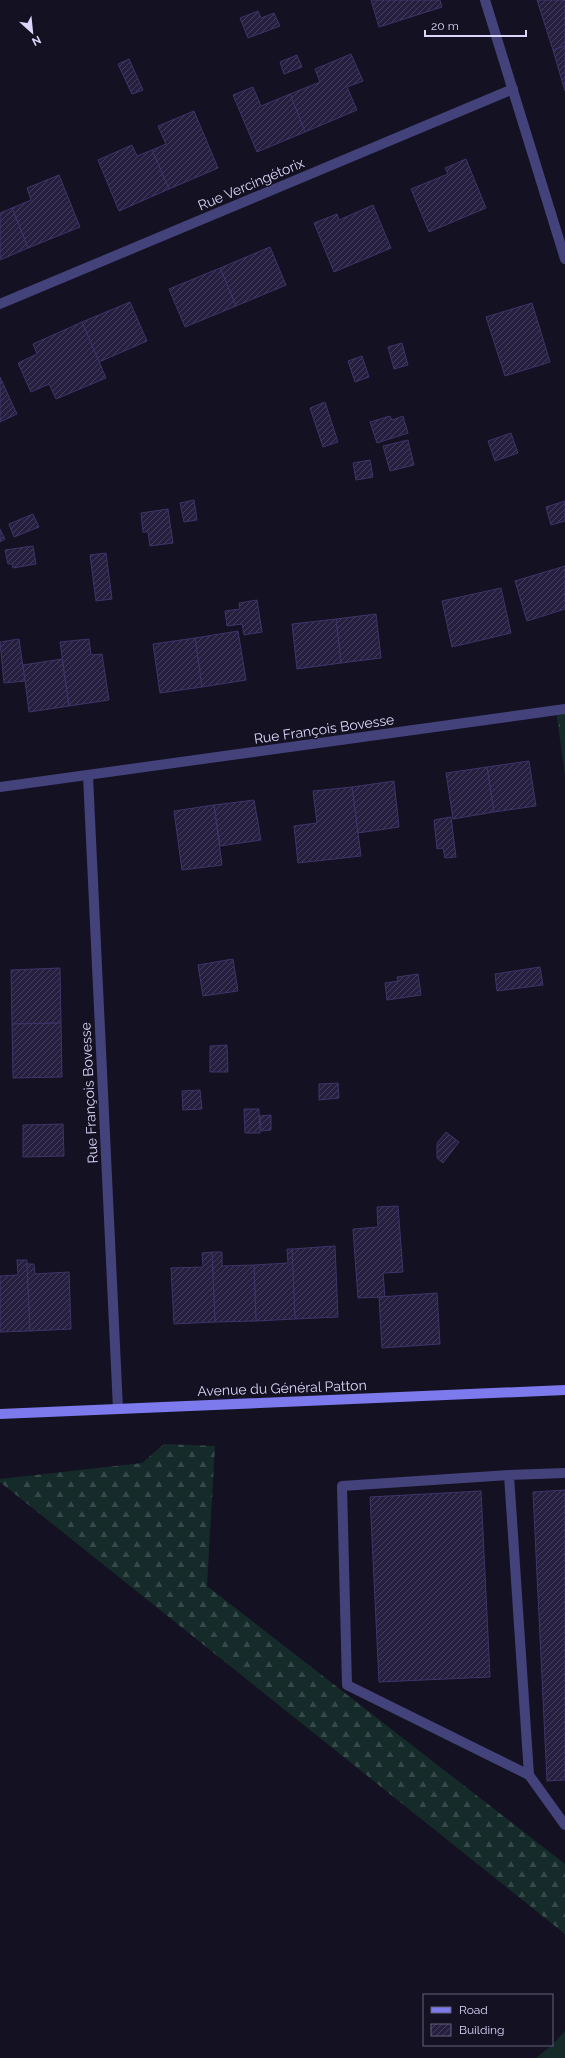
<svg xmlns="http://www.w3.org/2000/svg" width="565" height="2058" font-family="Raleway,sans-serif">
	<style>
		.grass { fill: url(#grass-tufts) }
		.forest { fill: url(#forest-firs) }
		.garden { fill: #152b2a }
		.building { fill: url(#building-hatch); stroke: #3e3469 }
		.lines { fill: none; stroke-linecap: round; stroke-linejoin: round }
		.service { stroke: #44427b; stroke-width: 10 }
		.minor { stroke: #44427b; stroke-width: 10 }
		.secondary { stroke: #7c7aed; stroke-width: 10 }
		.labels { text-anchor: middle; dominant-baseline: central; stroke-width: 3; stroke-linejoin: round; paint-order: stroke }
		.street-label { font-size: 14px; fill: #dbd7fa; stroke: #141122 }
	</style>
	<defs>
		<pattern id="grass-tufts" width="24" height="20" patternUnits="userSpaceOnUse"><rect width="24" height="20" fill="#152b2a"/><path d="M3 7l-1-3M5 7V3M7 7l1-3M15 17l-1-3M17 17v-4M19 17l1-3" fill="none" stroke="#36494a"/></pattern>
		<pattern id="forest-firs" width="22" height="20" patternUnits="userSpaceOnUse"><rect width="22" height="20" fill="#152b2a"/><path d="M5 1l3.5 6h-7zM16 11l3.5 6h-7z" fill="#36494a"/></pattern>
		<pattern id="building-hatch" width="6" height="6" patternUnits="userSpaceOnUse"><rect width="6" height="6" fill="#261f40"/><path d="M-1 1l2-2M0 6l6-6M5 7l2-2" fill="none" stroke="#453f5c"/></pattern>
	</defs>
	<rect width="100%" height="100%" fill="#141122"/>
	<!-- grass -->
	<polygon class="grass" points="565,709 565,776 556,710"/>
	<!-- forest -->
	<polygon class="forest" points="164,1444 215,1446 207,1586 565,1864 565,1934 0,1482 0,1479 142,1463"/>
	<!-- garden -->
	<polygon class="garden" points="565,2031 565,2058 536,2058 552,2045"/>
	<!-- building -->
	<g class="building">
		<polygon points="371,0 440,0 442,7 379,27"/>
		<polygon points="537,0 565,0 565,46 553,50"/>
		<polygon points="258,11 261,18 274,13 280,26 248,38 240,18"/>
		<polygon points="565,46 565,91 553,50"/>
		<polygon points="351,54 363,81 347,87 357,110 305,132 290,94 320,82 315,69"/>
		<polygon points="297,55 302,67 284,74 280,62"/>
		<polygon points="129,59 143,90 132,94 118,64"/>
		<polygon points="253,87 261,106 290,94 305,132 257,152 233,95"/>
		<polygon points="194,111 218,168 169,189 152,150 166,144 158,126"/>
		<polygon points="132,145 137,156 152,150 169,189 119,211 98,160"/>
		<polygon points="466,159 486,208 429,232 411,189 448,174 445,168"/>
		<polygon points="59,175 80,227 28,248 12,208 31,200 27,188"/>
		<polygon points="373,205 391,248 334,272 314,223 337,214 339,220"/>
		<polygon points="12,208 28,248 0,260 0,213"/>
		<polygon points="270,247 286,285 236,306 220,268"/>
		<polygon points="220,268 236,306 185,327 169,289"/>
		<polygon points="130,302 147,341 99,362 82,322"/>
		<polygon points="532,303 550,362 505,376 486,317"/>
		<polygon points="82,322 106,378 56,399 49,384 31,392 18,363 37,354 33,344"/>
		<polygon points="402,343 408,365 394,369 388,347"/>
		<polygon points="362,356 369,377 355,382 348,361"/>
		<polygon points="0,377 17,414 0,422"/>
		<polygon points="325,402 338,442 323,447 310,408"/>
		<polygon points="390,416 392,420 403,416 408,433 377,443 370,422"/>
		<polygon points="511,433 518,453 495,461 488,441"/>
		<polygon points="408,440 414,465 390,471 383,446"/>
		<polygon points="370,460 373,477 356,480 353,463"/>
		<polygon points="194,500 197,520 184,522 180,503"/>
		<polygon points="565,501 565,521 551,525 546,507"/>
		<polygon points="168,509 173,543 150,546 148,532 143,532 141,513"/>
		<polygon points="33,514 39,527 14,537 9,524"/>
		<polygon points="0,529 5,539 0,542"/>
		<polygon points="33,546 36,564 13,568 12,564 8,564 5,550"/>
		<polygon points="106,553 112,599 96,601 90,555"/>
		<polygon points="565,566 565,609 527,621 515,581"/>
		<polygon points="501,588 511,633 452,647 442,601"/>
		<polygon points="257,600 262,632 244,635 242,624 227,626 225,611 240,609 239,603"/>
		<polygon points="376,614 381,658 341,663 336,619"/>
		<polygon points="336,619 341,663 297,669 292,624"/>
		<polygon points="238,631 246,680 202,687 195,638"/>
		<polygon points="195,638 202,687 160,693 153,644"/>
		<polygon points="19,639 25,681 4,683 0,642"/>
		<polygon points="89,639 91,655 102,654 109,700 69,706 60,642"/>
		<polygon points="62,659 69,706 29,712 23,665"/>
		<polygon points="529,761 536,806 494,812 487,767"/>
		<polygon points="487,767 494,812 453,819 446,773"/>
		<polygon points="394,781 399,827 358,833 352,787"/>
		<polygon points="352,787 361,856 298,863 294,826 317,823 313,791"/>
		<polygon points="254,800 261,840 220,846 214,805"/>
		<polygon points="214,805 222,865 182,870 174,811"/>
		<polygon points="451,817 456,857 445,858 443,848 437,849 434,820"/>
		<polygon points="233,959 238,991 203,996 198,965"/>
		<polygon points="540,967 543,985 497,991 495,974"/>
		<polygon points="60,968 61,1023 12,1024 11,970"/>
		<polygon points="418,974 421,995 387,1000 385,983 398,981 397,977"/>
		<polygon points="61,1023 62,1077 13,1078 12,1024"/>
		<polygon points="227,1045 228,1072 210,1072 210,1046"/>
		<polygon points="338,1083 339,1098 319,1100 319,1084"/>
		<polygon points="200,1090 202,1109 183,1110 182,1091"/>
		<polygon points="244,1109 259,1109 260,1133 245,1133"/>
		<polygon points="271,1115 271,1130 261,1131 260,1116"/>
		<polygon points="63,1124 64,1156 23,1157 23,1125"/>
		<polygon points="446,1132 459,1142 443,1163 437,1158 437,1143"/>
		<polygon points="398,1206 403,1272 383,1273 385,1297 358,1298 353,1229 378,1227 377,1207"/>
		<polygon points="335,1246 338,1317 295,1319 292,1249"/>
		<polygon points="287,1249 292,1249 295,1319 256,1321 254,1265 288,1263"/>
		<polygon points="212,1252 222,1252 222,1266 254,1265 256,1321 215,1322"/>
		<polygon points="212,1252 215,1322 174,1324 171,1268 203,1267 202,1253"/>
		<polygon points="17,1260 27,1260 30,1331 0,1332 0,1276 18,1275"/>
		<polygon points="27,1264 34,1264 35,1274 69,1272 71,1329 30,1331"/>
		<polygon points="437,1293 440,1344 382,1348 379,1297"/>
		<polygon points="565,1490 565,1780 547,1781 533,1492"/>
		<polygon points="481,1491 490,1677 379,1682 370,1497"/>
	</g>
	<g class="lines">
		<!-- service -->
		<g class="service">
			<polyline points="565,1473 509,1475 529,1775 565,1825"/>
			<polyline points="509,1475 342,1486 347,1685 529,1775"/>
		</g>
		<!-- minor -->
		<g class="minor">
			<polyline points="485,0 565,259"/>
			<polyline points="0,304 513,89"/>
			<polyline points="88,776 118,1409"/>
			<polyline points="0,787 565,709"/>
		</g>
		<!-- secondary -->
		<polyline class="secondary" points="0,1414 565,1390"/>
	</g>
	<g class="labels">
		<!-- street labels -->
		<g class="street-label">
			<text transform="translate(251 184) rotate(-23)">Rue Vercingétorix</text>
			<text transform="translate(324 729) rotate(-8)">Rue François Bovesse</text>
			<text transform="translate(89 1093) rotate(-93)">Rue François Bovesse</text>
			<text transform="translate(282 1388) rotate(-2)">Avenue du Général Patton</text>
		</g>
	</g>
	<!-- legend -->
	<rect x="423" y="1994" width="130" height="52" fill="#141122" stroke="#646078"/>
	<rect x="431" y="2007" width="20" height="6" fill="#7c7aed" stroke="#646078"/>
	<text x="459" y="2014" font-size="12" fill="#dbd7fa">Road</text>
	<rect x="431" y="2024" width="20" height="12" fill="url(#building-hatch)" stroke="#646078"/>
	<text x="459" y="2034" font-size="12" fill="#dbd7fa">Building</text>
	<!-- north arrow -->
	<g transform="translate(32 32) rotate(153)" stroke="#141122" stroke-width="3" paint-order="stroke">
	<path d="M0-3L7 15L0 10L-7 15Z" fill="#dbd7fa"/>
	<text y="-6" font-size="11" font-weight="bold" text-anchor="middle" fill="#dbd7fa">N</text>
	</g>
	<!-- scale -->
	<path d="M425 30v6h101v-6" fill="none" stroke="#dbd7fa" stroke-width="2"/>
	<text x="431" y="30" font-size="12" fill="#dbd7fa" stroke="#141122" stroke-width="3" paint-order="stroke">20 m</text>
</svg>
